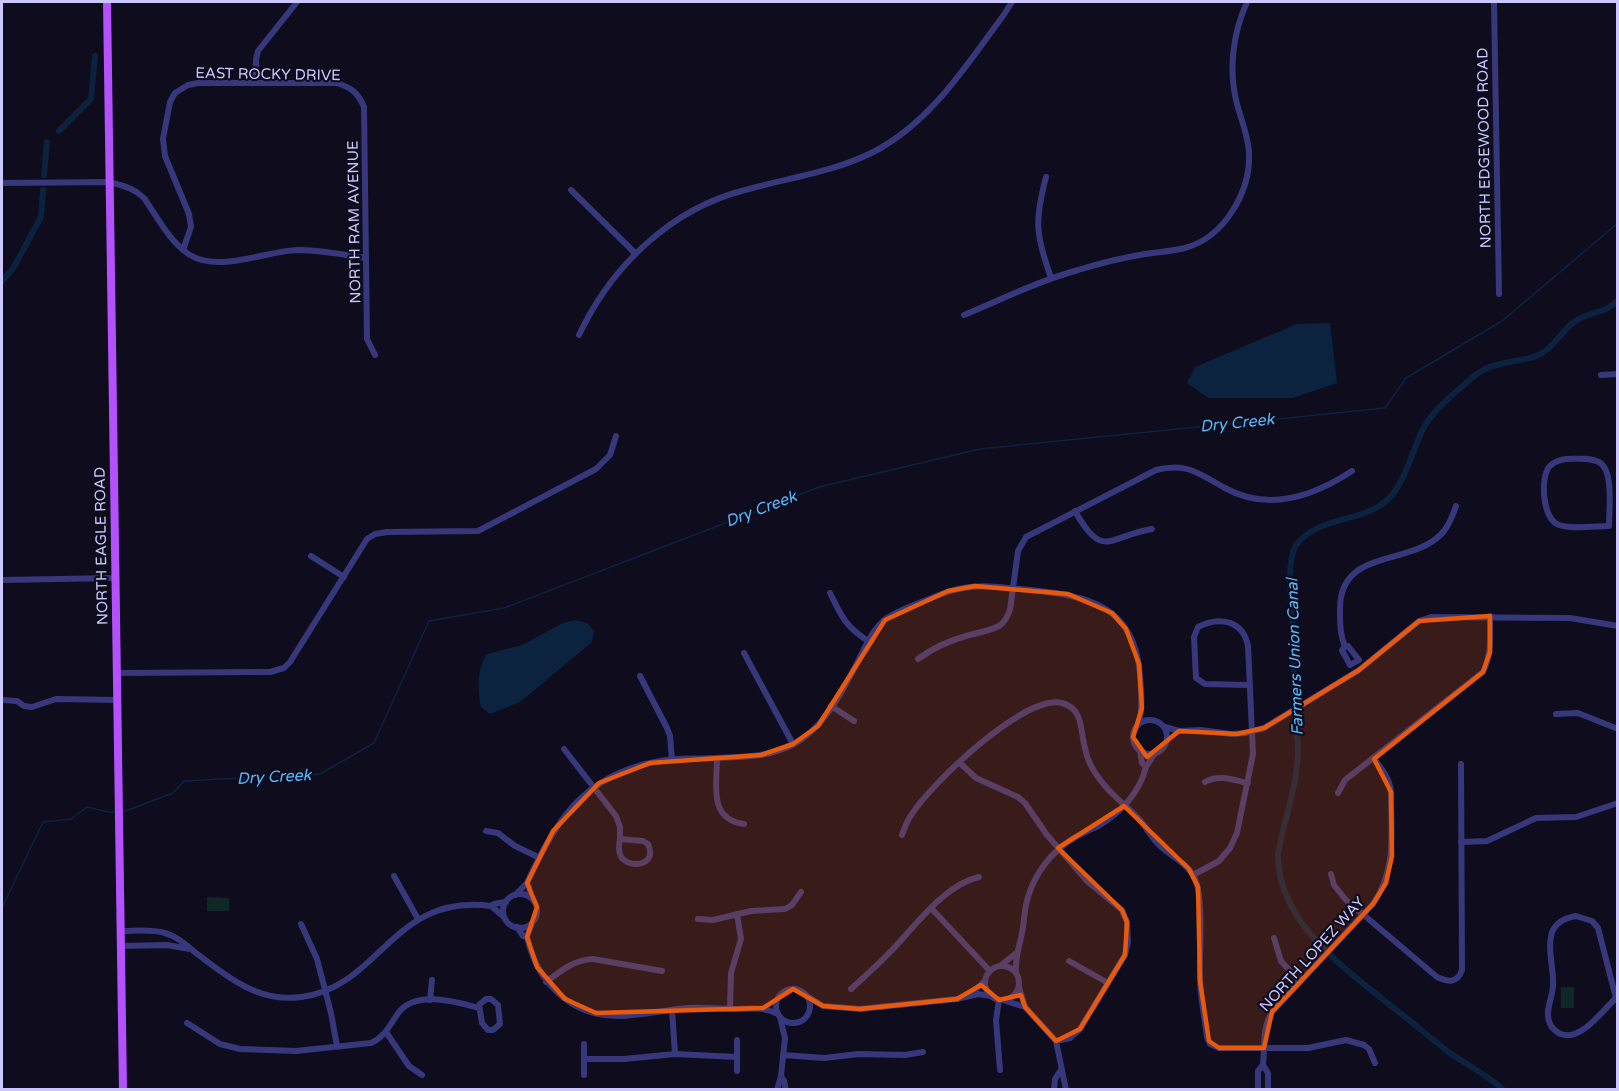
<svg xmlns="http://www.w3.org/2000/svg" width="1619" height="1091" font-family="'Varela Round',sans-serif">
	<style>
		.green { fill: #0f2725 }
		.water { fill: #0c2340 }
		.lines { fill: none; stroke-linecap: round; stroke-linejoin: round }
		.stream { stroke: #0c2340; stroke-width: 1.5 }
		.canal { stroke: #0c2340; stroke-width: 6 }
		.minor { stroke: #37387b; stroke-width: 6 }
		.major { stroke: #b451fc; stroke-width: 8 }
		.marked { fill: #e8590c; fill-opacity: 0.2; stroke: #e8590c; stroke-width: 4.5; stroke-linejoin: round }
		.labels { text-anchor: middle; dominant-baseline: central; stroke-width: 4.5; stroke-linejoin: round; paint-order: stroke }
		.street-label { font-size: 15px; fill: #ccc8fe; stroke: #0e0c1d }
		.water-label { font-size: 16px; font-style: italic; fill: #58b8fc; stroke: #0e0c1d }
	</style>
	<rect width="100%" height="100%" fill="#0e0c1d"/>
	<!-- green -->
	<g class="green">
		<polygon points="207,897 229,898 229,911 207,911"/>
		<rect x="1561" y="987" width="13" height="21"/>
	</g>
	<!-- water -->
	<g class="water">
		<polygon points="1330,323 1337,383 1293,398 1208,398 1187,383 1195,367 1297,324"/>
		<path d="M575,620L587,623L594,631L592,642L520,702L490,714L481,707C477,692 477,667 487,654L522,645L563,623Z"/>
	</g>
	<g class="lines">
		<!-- stream -->
		<g class="stream">
			<polyline points="123,812 173,793 184,781 320,774 374,743 429,621 504,608 819,487 980,449 1385,408 1406,378 1502,321 1618,223"/>
			<polyline points="2,908 43,822 71,819 87,807 108,812 115,812"/>
		</g>
		<!-- canal -->
		<g class="canal">
			<polyline points="59,131 91,99 95,56"/>
			<polyline points="44,175 47,142"/>
			<polyline points="2,281 14,267 41,217 43,190"/>
			<path d="M1503,1090C1488,1075 1467,1065 1450,1053C1433,1040 1417,1026 1400,1013C1351,973 1277,925 1278,854C1284,820 1297,787 1298,752C1298,743 1297,734 1296,725C1294,690 1293,655 1292,620C1291,602 1286,558 1297,544C1320,514 1368,524 1392,495C1406,478 1413,449 1423,429C1434,408 1456,392 1473,377C1490,362 1513,363 1533,357C1552,352 1559,333 1574,322C1587,312 1606,314 1618,300"/>
		</g>
		<!-- minor -->
		<g class="minor">
			<polyline points="1494,2 1499,294"/>
			<polyline points="256,83 256,59 258,51 297,2"/>
			<path d="M1046,177C1034,223 1036,233 1051,278"/>
			<path d="M2,183L110,182C123,186 134,188 144,198C157,217 170,242 190,255C219,273 265,251 298,250C321,250 344,255 366,258"/>
			<polyline points="571,190 635,253"/>
			<path d="M183,250L191,227L189,214L165,156L163,139L170,102L175,93L188,85L198,83H337C352,88 358,93 364,107L367,339L375,355"/>
			<path d="M964,315C1002,299 1039,281 1078,270C1100,263 1122,258 1145,254C1158,252 1173,251 1185,248C1225,237 1251,191 1249,152C1248,136 1241,119 1237,104C1228,70 1233,33 1247,2"/>
			<path d="M579,335C611,267 670,209 745,190C791,177 837,172 879,149C933,119 967,64 1003,16L1012,2"/>
			<polyline points="1601,375 1618,374"/>
			<path d="M1566,459C1576,459 1589,457 1599,462C1614,470 1609,510 1609,526C1596,526 1567,530 1557,524C1543,517 1540,479 1549,467C1553,462 1559,460 1566,459Z"/>
			<path d="M1075,511C1103,561 1109,536 1152,529"/>
			<polyline points="311,556 344,577"/>
			<polyline points="2,580 115,578"/>
			<path d="M830,593C842,617 845,626 868,641"/>
			<path d="M1345,647L1348,646L1359,660L1350,665L1342,650L1345,647C1340,635 1340,623 1340,610C1339,546 1414,568 1444,531C1450,523 1453,515 1456,506"/>
			<polyline points="744,653 793,744"/>
			<path d="M918,659C933,648 948,641 966,636C977,633 989,631 999,626C1005,622 1007,617 1010,610L1018,551L1026,537L1156,470C1188,462 1199,474 1225,488C1268,512 1314,496 1352,471"/>
			<polyline points="117,673 270,672 284,668 290,662 367,539 375,534 387,532 478,531 596,469 610,455 616,436"/>
			<polyline points="640,676 667,728 670,736 672,760"/>
			<polyline points="2,700 17,701 24,706 32,707 56,699 117,700"/>
			<polyline points="831,706 854,721"/>
			<polyline points="1556,714 1578,713 1618,729"/>
			<circle cx="1150" cy="737" r="17"/>
			<polyline points="1165,727 1179,731 1201,730 1231,734 1245,733 1264,728 1359,670 1419,621 1431,617 1570,618 1618,626"/>
			<polyline points="564,749 616,816 620,827 620,839"/>
			<polyline points="1140,751 1142,763 1146,767 1155,753"/>
			<path d="M717,758C717,785 708,819 744,824"/>
			<polyline points="960,763 976,778 1018,797 1025,803 1047,835 1088,882 1122,910 1127,922 1128,942 1125,955 1080,1029 1070,1038 1056,1041"/>
			<path d="M1205,782C1219,774 1233,780 1248,783"/>
			<path d="M1338,793L1345,780L1483,672C1492,654 1490,636 1490,616"/>
			<polyline points="486,831 498,833 515,846 538,857"/>
			<path d="M902,835C905,827 907,820 912,814C931,784 1024,694 1062,703C1084,709 1080,731 1085,748C1087,760 1093,771 1101,781C1112,796 1127,806 1139,819C1146,827 1151,837 1159,845C1170,856 1188,863 1195,879C1204,900 1199,953 1200,978C1200,998 1205,1018 1207,1037L1210,1044L1219,1048H1308L1346,1040L1364,1045L1369,1049L1375,1063"/>
			<path d="M620,839L643,841L648,844C659,868 624,869 620,854C618,849 619,844 620,839Z"/>
			<polyline points="1461,842 1487,841 1536,818 1576,817 1618,803"/>
			<path d="M1331,874L1334,885L1346,900L1437,977C1448,982 1457,984 1462,970L1461,764"/>
			<path d="M1193,875L1219,861L1230,848L1237,833L1253,754L1248,646C1243,620 1219,616 1198,627L1194,637L1196,678L1205,684L1249,685"/>
			<polyline points="394,876 418,919"/>
			<path d="M527,883C555,820 586,773 660,761C676,758 693,759 710,758C739,757 768,758 794,744C825,727 844,689 859,659C867,644 873,628 887,618C899,610 911,606 924,601C937,596 949,590 963,588C984,584 1009,588 1031,590C1088,596 1134,605 1140,674C1141,691 1143,706 1139,723"/>
			<circle cx="520" cy="911" r="17"/>
			<polyline points="515,895 527,883 529,887 531,898"/>
			<polyline points="931,908 990,971"/>
			<path d="M1576,916L1592,921L1598,928L1616,998C1602,1011 1578,1046 1557,1032C1553,1029 1550,1025 1549,1021C1545,1009 1553,997 1553,985C1554,968 1546,946 1553,930C1558,921 1566,918 1576,916Z"/>
			<polyline points="504,917 491,906 494,904 506,902"/>
			<polyline points="698,919 713,920 751,911 785,909 792,905 801,892"/>
			<polyline points="301,924 317,959 331,1013 337,1046"/>
			<polyline points="517,927 523,936 527,937 532,923"/>
			<path d="M120,931C135,931 151,929 165,933C178,937 186,945 196,953C227,977 259,1003 301,997C381,987 392,893 491,906"/>
			<path d="M527,937C537,982 571,1017 620,1016C643,1015 665,1010 688,1008C703,1007 718,1009 733,1009C750,1009 763,1006 778,1014"/>
			<polyline points="1274,938 1281,961 1300,982"/>
			<polyline points="120,946 167,945 190,949"/>
			<polyline points="1069,961 1108,983"/>
			<polyline points="1000,966 1015,954"/>
			<circle cx="1002" cy="983" r="17"/>
			<path d="M1016,973C1015,957 1019,948 1022,933C1024,923 1024,914 1026,905C1031,881 1045,859 1065,844C1075,836 1086,832 1098,826C1120,814 1140,792 1146,767"/>
			<path d="M546,982C561,971 573,960 593,959L662,971"/>
			<polyline points="1019,987 1025,1007 1056,1041 1066,1090"/>
			<circle cx="793" cy="1006" r="17"/>
			<path d="M851,989C865,976 879,964 892,950C916,925 944,885 979,877"/>
			<polyline points="807,996 823,1006 860,1009 957,999 978,994 991,996"/>
			<polyline points="968,996 985,981"/>
			<polygon points="486,999 491,999 498,1005 500,1024 493,1030 488,1030 482,1023 479,1005"/>
			<polyline points="430,1000 432,980"/>
			<polyline points="999,1000 996,1020 1000,1070"/>
			<polyline points="1006,1001 1025,1007"/>
			<polyline points="730,1009 731,973 741,939 737,914"/>
			<polyline points="672,1010 675,1054"/>
			<path d="M187,1023L220,1044L240,1049L296,1051L371,1043C386,1036 390,1024 399,1012C417,990 456,1002 479,1008"/>
			<polyline points="386,1032 409,1066 422,1075"/>
			<polyline points="783,1055 824,1058 859,1054 905,1055 923,1052"/>
			<polyline points="584,1059 624,1059 675,1054 737,1057"/>
			<path d="M1263,1065C1265,1046 1262,1028 1272,1012L1373,904C1397,870 1391,832 1391,792C1390,779 1382,769 1374,759"/>
			<polyline points="737,1071 737,1040"/>
			<polyline points="584,1075 584,1044"/>
			<polyline points="781,1076 784,1081 786,1090"/>
			<polyline points="777,1090 781,1076 785,1038 780,1017"/>
			<polyline points="1054,1090 1055,1079 1061,1070"/>
			<polyline points="1258,1090 1258,1071 1263,1065 1268,1073 1268,1090"/>
		</g>
		<!-- major -->
		<polyline class="major" points="107,2 123,1090"/>
	</g>
	<!-- marked area -->
	<path class="marked" d="M975,586L1068,594L1112,613L1126,629L1139,664L1142,708L1133,737L1147,757L1179,731L1237,734L1264,728L1359,670L1419,621L1490,616V652L1483,672L1374,759L1391,792L1392,856L1386,883L1373,904L1272,1012L1264,1048H1219L1209,1041L1200,981L1198,887L1189,869L1124,806L1058,848L1122,910L1127,922L1125,955L1080,1029L1056,1041L1025,1007L1021,995L999,1000L981,985L957,999L860,1009L823,1006L793,989L763,1008L596,1013L565,999L537,967L527,937L537,907L527,883L553,831L599,783L650,763L761,755L793,744L818,726L885,620L948,591Z"/>
	<g class="labels">
		<!-- street labels -->
		<g class="street-label">
			<text transform="translate(268 74) rotate(1)">EAST ROCKY DRIVE</text>
			<text transform="translate(1484 148) rotate(-91)">NORTH EDGEWOOD ROAD</text>
			<text transform="translate(354 222) rotate(-91)">NORTH RAM AVENUE</text>
			<text transform="translate(101 546) rotate(-91)">NORTH EAGLE ROAD</text>
			<text transform="translate(1312 954) rotate(-48)">NORTH LOPEZ WAY</text>
		</g>
		<!-- water labels -->
		<g class="water-label">
			<text transform="translate(1237 423) rotate(-6)">Dry Creek</text>
			<text transform="translate(761 509) rotate(-21)">Dry Creek</text>
			<text transform="translate(1295 657) rotate(-92)">Farmers Union Canal</text>
			<text transform="translate(274 777) rotate(-3)">Dry Creek</text>
		</g>
	</g>
	<!-- border -->
	<rect width="1619" height="1091" fill="none" stroke="#ccc8fe" stroke-width="6"/>
</svg>
